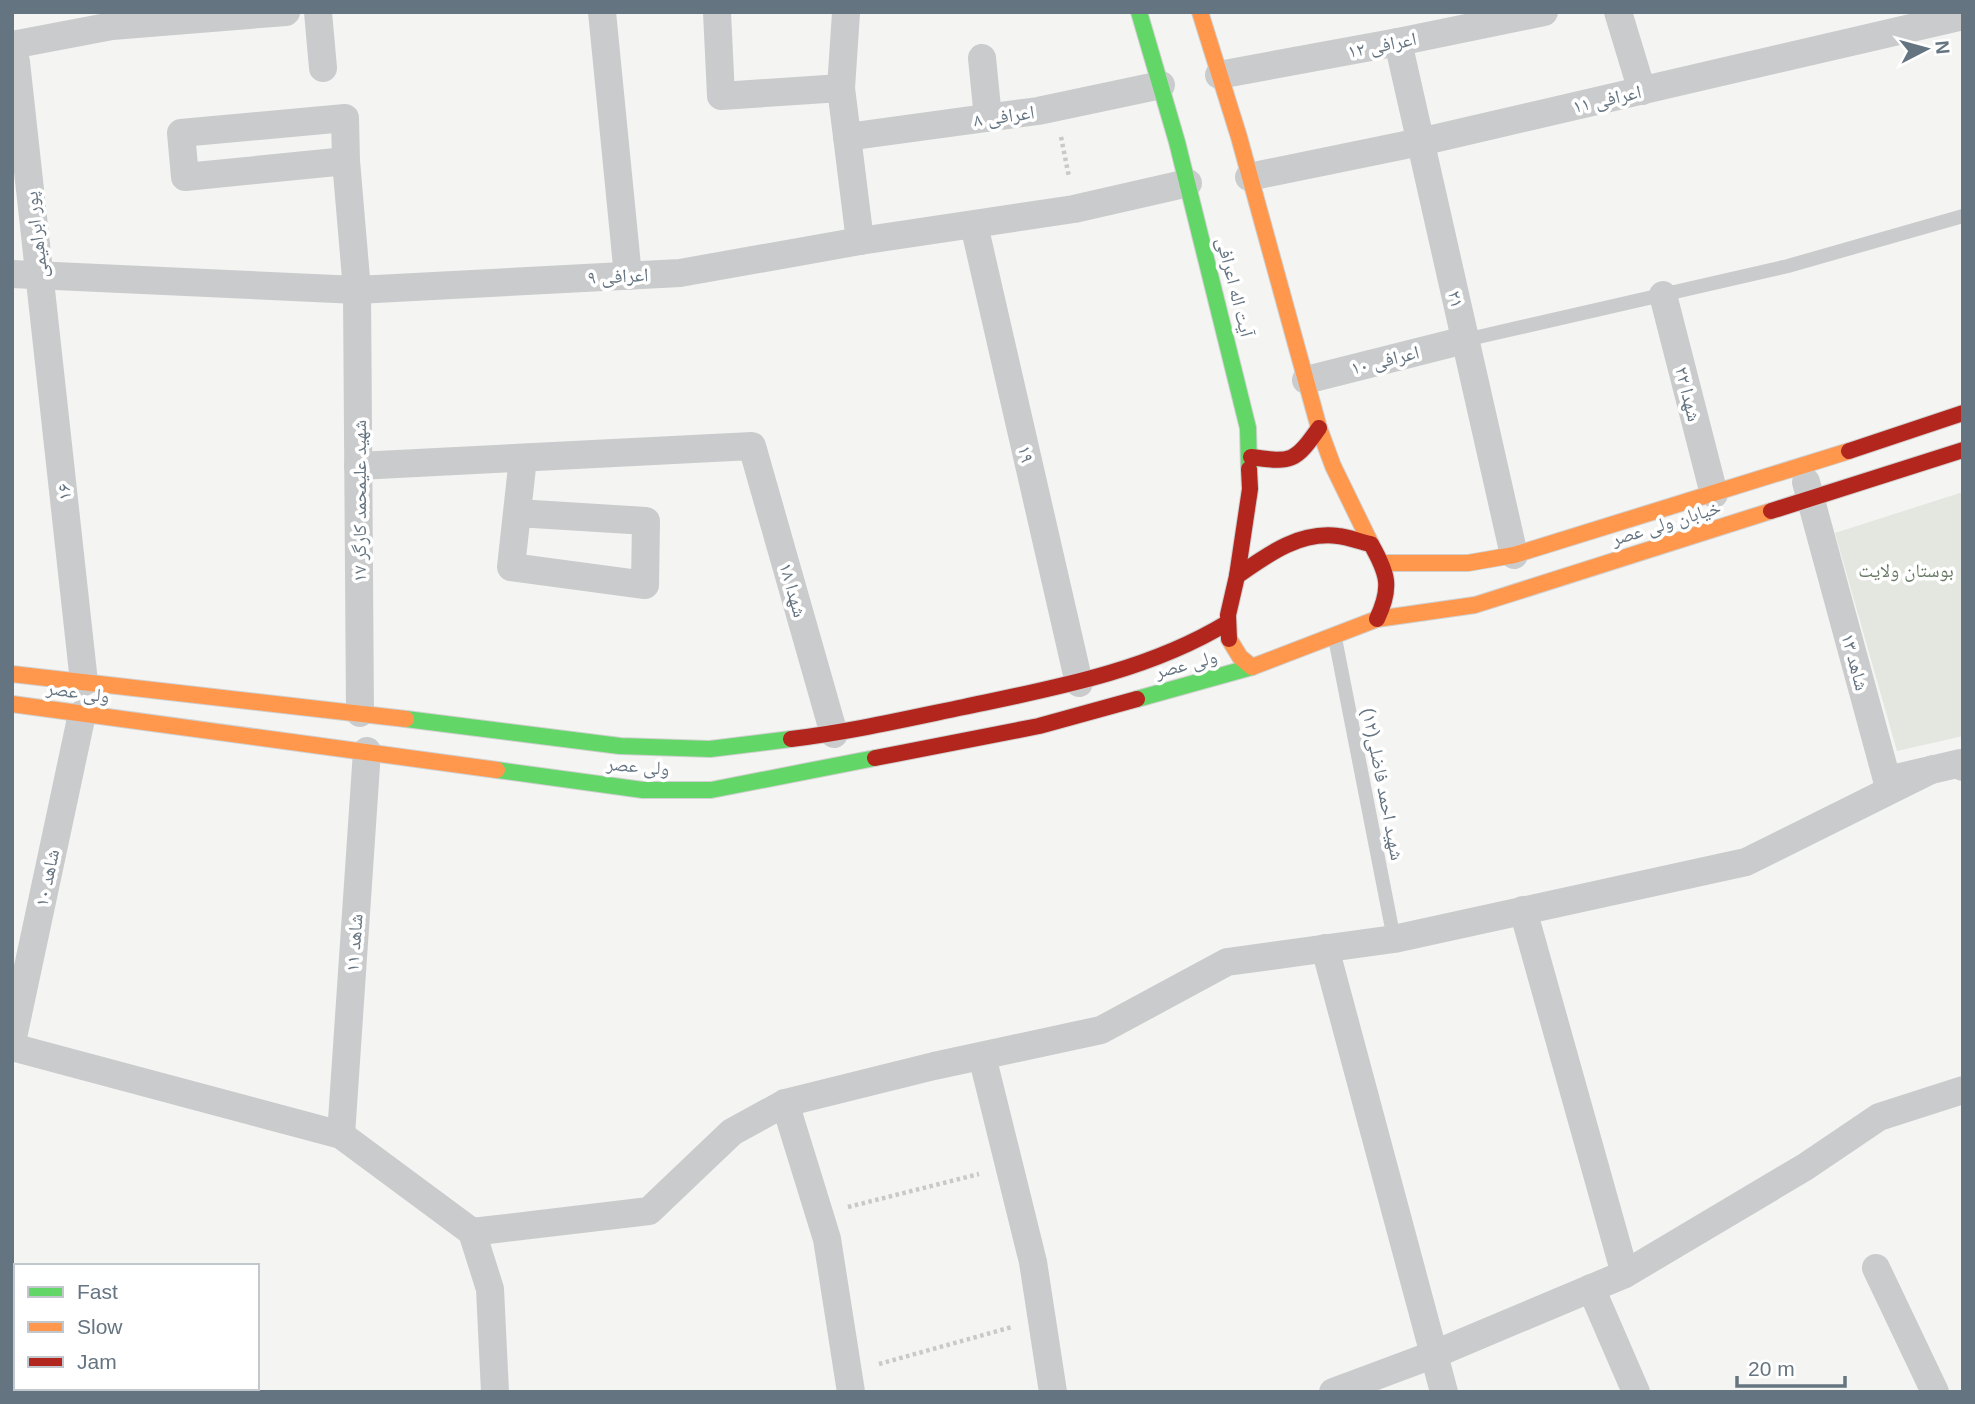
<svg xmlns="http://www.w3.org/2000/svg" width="1975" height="1404" font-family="Helvetica,'Noto Naskh Arabic',sans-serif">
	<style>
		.green { fill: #e4e6e0 }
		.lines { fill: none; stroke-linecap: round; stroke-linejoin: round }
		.fast-casing { stroke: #d0d0d0; stroke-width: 18 }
		.slow-casing { stroke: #d0d0d0; stroke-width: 18 }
		.jam-casing { stroke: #d0d0d0; stroke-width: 18 }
		.path { stroke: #c8c9c8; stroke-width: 4.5; stroke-dasharray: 3.5 3.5; stroke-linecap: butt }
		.lane { stroke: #cacbcc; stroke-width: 14 }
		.street { stroke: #cacbcc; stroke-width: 28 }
		.fast { stroke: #63d668; stroke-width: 16 }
		.slow { stroke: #ff974d; stroke-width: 16 }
		.jam { stroke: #b3261e; stroke-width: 16 }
		.labels { text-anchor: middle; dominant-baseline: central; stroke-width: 7; stroke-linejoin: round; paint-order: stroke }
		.street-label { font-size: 19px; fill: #657481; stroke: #fff }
		.park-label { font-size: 19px; fill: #677963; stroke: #fff }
	</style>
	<rect width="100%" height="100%" fill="#f4f4f2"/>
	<!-- green -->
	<polygon class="green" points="1963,492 1963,736 1897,751 1835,533"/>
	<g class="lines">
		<!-- fast casing -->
		<g class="fast-casing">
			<g id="fast">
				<polyline points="1139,12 1177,142 1248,428 1249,469"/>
				<polyline points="1137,699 1252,667"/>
				<polyline points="406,719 620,746 710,749 791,739"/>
				<polyline points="497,770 643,790 711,790 875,758"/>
			</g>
		</g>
		<!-- slow casing -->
		<g class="slow-casing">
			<g id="slow">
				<polyline points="1200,12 1239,137 1319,428 1333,466 1371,544"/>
				<polyline points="1382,563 1468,563 1514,555 1849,451"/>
				<polyline points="1229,639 1240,657 1252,667 1377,619 1475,605 1771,511"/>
				<polyline points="12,674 406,719"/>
				<polyline points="12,704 497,770"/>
			</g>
		</g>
		<!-- jam casing -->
		<g class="jam-casing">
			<g id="jam">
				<polyline points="1849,451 1963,413"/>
				<path d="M1251,457C1292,463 1295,462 1319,428"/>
				<polyline points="1771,511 1963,450"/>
				<polyline points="1237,576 1250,489 1249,469"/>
				<path d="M1229,639L1228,615L1237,576C1267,555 1299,531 1338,536C1349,537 1360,542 1371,544C1388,574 1392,587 1377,619"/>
				<path d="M791,739C849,732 906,719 964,707C1054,688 1148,671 1227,623"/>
				<polyline points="875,758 1039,726 1137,699"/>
			</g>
		</g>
		<!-- path -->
		<g class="path">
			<polyline points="1061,137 1069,177"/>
			<polyline points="848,1207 979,1174"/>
			<polyline points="879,1364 1012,1327"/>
		</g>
		<!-- lane -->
		<g class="lane">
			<polyline points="1465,340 1788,266 1963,216"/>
			<polyline points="1335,638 1394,939"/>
		</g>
		<!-- street -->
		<g class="street">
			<polyline points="318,12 323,68"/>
			<polyline points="602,12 628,276"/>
			<polyline points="717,12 721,96 841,88"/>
			<polyline points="1618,12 1642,91"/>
			<polyline points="846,13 841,88 860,241"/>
			<polyline points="1398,42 1514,555"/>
			<polyline points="12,45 16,62 84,682"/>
			<polyline points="12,45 112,26 286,12"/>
			<polyline points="982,58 988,118"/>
			<polyline points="1219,75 1398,42 1544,12"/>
			<polyline points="847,137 1038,111 1161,85"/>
			<polyline points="346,161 345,118 181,133 185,177 346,161 357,290 360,713"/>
			<polyline points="1249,177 1420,142 1963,16"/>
			<polyline points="974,225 1079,683"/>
			<polyline points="12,274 357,290 680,273 860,241 1074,209 1188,183"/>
			<polyline points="1663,295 1714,494"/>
			<polyline points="1306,380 1465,340"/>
			<polyline points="358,466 752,446 834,734"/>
			<polyline points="1806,482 1887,780 1961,763 1963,767"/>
			<polyline points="517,513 646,521 645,585 511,567 523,458"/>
			<polyline points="1523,910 1625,1274"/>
			<polyline points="1325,948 1444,1392"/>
			<polyline points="12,1042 82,714"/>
			<polyline points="12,1047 341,1135 472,1232 490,1289 495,1392"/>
			<polyline points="982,1056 1033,1262 1053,1392"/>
			<polyline points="785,1103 827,1239 851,1392"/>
			<polyline points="341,1135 367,751"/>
			<polyline points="472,1232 649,1211 732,1132 785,1103 934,1066 1101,1030 1227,962 1394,939 1746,862 1933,769"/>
			<polyline points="1876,1268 1935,1392"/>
			<polyline points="1591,1288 1636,1392"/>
			<polyline points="1333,1392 1435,1354 1625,1274 1805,1167 1879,1117 1963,1090"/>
		</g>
		<!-- fast -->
		<use href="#fast" class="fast"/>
		<!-- slow -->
		<use href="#slow" class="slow"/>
		<!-- jam -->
		<use href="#jam" class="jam"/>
	</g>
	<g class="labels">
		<!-- street labels -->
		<g class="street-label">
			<text transform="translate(1382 45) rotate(-11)">اعرافی ۱۲</text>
			<text transform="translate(1607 99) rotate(-13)">اعرافی ۱۱</text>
			<text transform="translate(1004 116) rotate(-8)">اعرافی ۸</text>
			<text transform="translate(36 235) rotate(-97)">پور ابراهیمی</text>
			<text transform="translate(618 276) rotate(-3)">اعرافی ۹</text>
			<text transform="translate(1235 287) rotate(76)">آیت اله اعرافی</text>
			<text transform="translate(1456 299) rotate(77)">۲۱</text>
			<text transform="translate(1385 360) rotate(-14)">اعرافی ۱۰</text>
			<text transform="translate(1688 394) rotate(76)">شهدا ۲۲</text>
			<text transform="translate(1026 454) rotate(77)">۱۹</text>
			<text transform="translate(64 492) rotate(-96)">۱۶</text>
			<text transform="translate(359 501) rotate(-90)">شهید علیمحمد کارگر ۱۷</text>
			<text transform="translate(1666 523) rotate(-17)">خیابان ولی عصر</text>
			<text transform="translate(793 590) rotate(74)">شهدا ۱۸</text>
			<text transform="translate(1855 662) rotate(75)">شاهد ۱۳</text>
			<text transform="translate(1186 664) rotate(-15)">ولی عصر</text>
			<text transform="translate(78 692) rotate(8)">ولی عصر</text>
			<text transform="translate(638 766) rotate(5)">ولی عصر</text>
			<text transform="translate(1383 784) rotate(79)">شهید احمد فاضلی(۱۲)</text>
			<text transform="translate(47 878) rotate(-78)">شاهد ۱۰</text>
			<text transform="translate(354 943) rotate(-86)">شاهد ۱۱</text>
		</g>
		<!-- park labels -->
		<g class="park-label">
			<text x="1906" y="570">بوستان ولایت</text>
		</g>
	</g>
	<!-- border -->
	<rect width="1975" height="1404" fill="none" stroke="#657481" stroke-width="28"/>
	<!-- legend -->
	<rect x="14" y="1264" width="245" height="126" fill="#ffffff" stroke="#c1c7cd" stroke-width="2"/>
	<rect x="28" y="1287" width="35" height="10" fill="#63d668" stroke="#c1c7cd" stroke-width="2"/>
	<text x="77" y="1299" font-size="21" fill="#657481">Fast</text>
	<rect x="28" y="1322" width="35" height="10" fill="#ff974d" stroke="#c1c7cd" stroke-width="2"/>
	<text x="77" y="1334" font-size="21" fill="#657481">Slow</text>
	<rect x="28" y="1357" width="35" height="10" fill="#b3261e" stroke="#c1c7cd" stroke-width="2"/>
	<text x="77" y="1369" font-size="21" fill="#657481">Jam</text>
	<!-- north arrow -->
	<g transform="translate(1926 49) rotate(84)" stroke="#ffffff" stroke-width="5" paint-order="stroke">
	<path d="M0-5L12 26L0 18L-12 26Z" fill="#657481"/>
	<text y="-10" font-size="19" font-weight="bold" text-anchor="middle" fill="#657481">N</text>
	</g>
	<!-- scale -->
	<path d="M1737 1376v10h108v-10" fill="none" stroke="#657481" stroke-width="3.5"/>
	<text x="1748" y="1376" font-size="21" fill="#657481" stroke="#ffffff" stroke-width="5" paint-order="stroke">20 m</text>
</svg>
